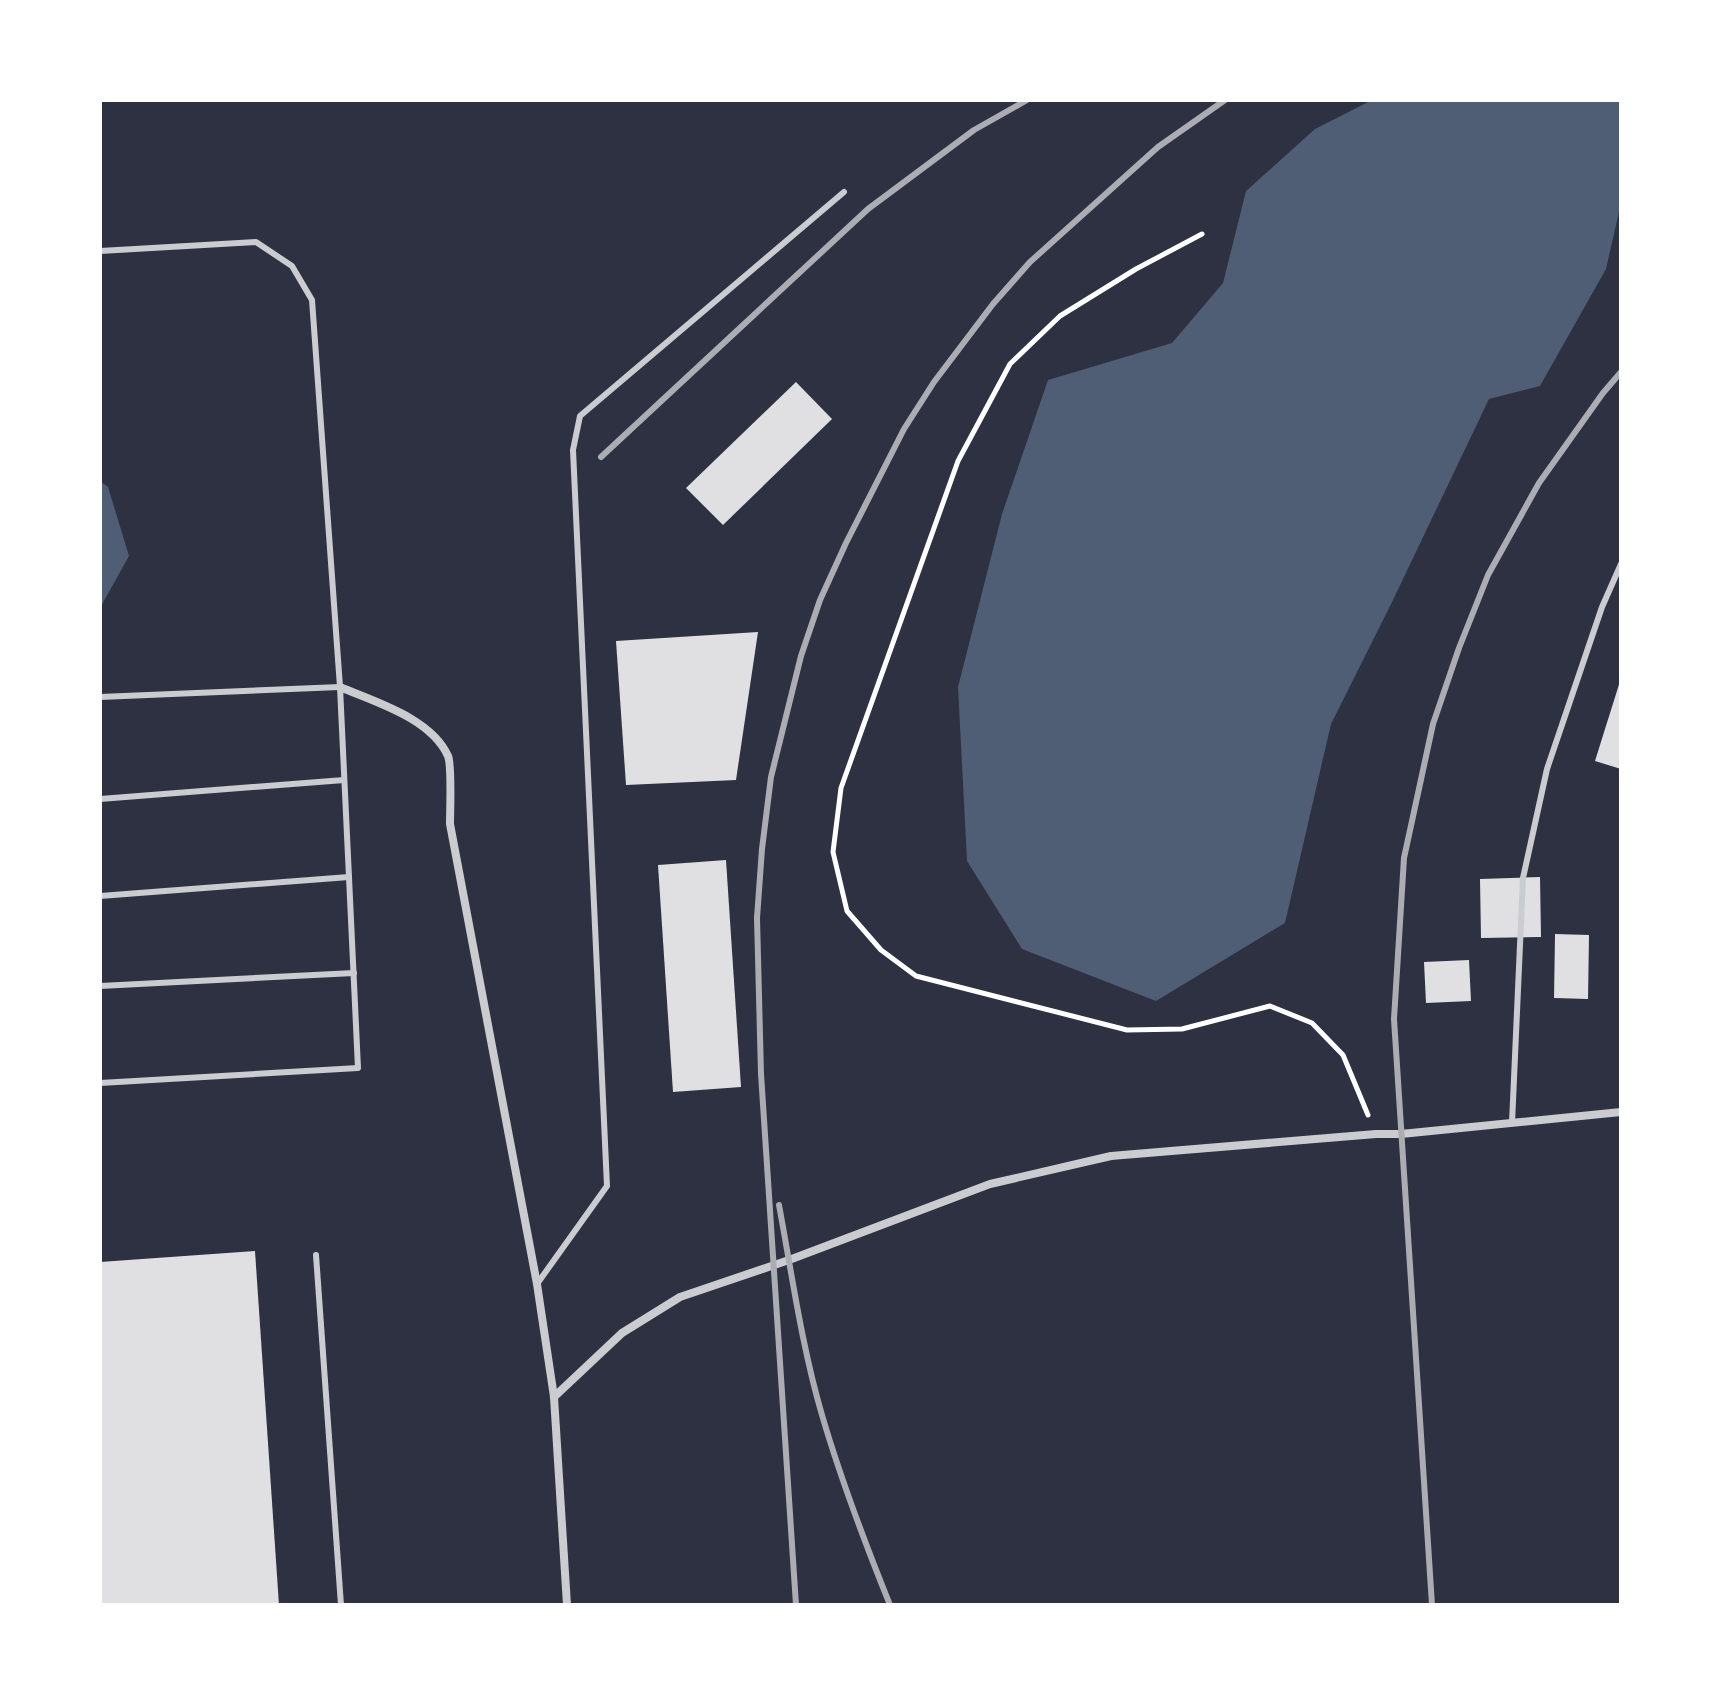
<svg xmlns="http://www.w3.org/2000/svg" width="1721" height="1705" font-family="'Playfair Display',serif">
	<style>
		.water { fill: #4f5d75 }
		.building { fill: #e0e0e3 }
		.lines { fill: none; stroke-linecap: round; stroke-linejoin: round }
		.path { stroke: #fff; stroke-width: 5 }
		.service { stroke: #caccd0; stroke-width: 6 }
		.minor { stroke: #caccd0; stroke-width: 8 }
		.rail { stroke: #abadb3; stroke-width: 6 }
	</style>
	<rect width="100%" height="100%" fill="#2d3142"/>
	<!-- water -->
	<g class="water">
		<polygon points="1372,100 1621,100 1621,203 1606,269 1540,386 1489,399 1393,600 1331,724 1285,923 1156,1001 1022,949 967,861 958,687 1002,514 1048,380 1172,343 1223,283 1246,191 1315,129"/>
		<polygon points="100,481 108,487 129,556 100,608"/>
	</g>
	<!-- building -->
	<g class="building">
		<polygon points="796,382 832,419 723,525 686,488"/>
		<polygon points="758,632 736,780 626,785 616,641"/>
		<polygon points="1621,678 1621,769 1595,761"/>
		<polygon points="726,860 741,1087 673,1092 658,865"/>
		<polygon points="1540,877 1541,937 1481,938 1480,879"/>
		<polygon points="1555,934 1589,935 1588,999 1554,998"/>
		<polygon points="1469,960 1471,1001 1426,1003 1424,962"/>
		<polygon points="255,1251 279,1605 100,1605 100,1262"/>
	</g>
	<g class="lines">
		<!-- path -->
		<polyline class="path" points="1202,234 1136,269 1060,316 1010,364 958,461 841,788 833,852 847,911 881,950 916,976 1127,1030 1182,1029 1270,1006 1312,1023 1343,1055 1368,1115"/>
		<!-- service -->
		<g class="service">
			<polyline points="100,251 256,242 292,266 312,300 340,687 358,1068 100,1083"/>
			<polyline points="100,697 340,687"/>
			<polyline points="100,799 344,780"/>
			<polyline points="100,896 349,877"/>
			<polyline points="100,986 354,973"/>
			<polyline points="1512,1123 1523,878 1547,769 1602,607 1621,564"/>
			<polyline points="316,1255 341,1605"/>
			<polyline points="537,1284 607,1186 573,450 580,416 844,192"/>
		</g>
		<!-- minor -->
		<g class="minor">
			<path d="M340,687C375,702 431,718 448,756C452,765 450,811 450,824L537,1284L554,1397L567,1605"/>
			<polyline points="554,1397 622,1333 680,1297 789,1260 990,1184 1111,1156 1376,1134 1401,1134 1621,1112"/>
		</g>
		<!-- rail -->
		<g class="rail">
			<polyline points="601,457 868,209 974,130 1027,100"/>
			<path d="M779,1205C792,1275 802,1347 822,1415C841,1480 865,1543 890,1605"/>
			<polyline points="796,1605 761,1074 757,918 762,849 771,777 801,656 820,600 846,543 904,429 934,382 993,304 1030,262 1158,147 1225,100"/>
			<polyline points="1432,1605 1394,1019 1404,858 1433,724 1459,648 1488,575 1539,483 1603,393 1621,372"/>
		</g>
	</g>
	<!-- border -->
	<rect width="1721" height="1705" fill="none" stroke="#ffffff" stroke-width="204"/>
</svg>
